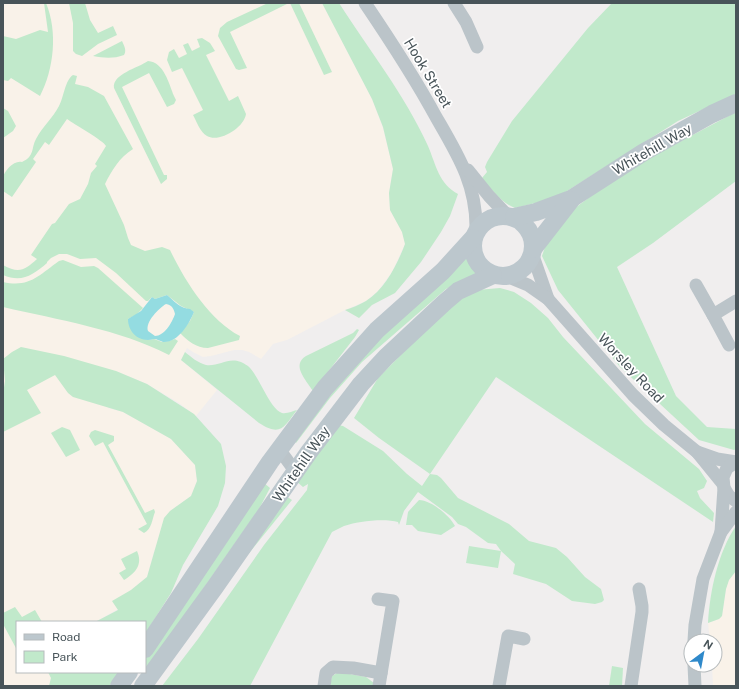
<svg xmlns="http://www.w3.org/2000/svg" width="739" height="689" font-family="'Public Sans',sans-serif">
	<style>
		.commercial { fill: #f9f2e9 }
		.green { fill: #c1e9cb }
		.water { fill: #94dce1; fill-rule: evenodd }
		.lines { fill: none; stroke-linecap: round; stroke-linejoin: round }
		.minor { stroke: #bbc4c9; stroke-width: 13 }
		.secondary { stroke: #bcc7cd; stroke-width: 18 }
		.labels { text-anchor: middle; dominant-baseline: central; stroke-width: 3.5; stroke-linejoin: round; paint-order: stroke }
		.street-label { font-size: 14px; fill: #485459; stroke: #fff }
	</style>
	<rect width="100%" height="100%" fill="#f0eeee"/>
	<!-- commercial -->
	<g class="commercial">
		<polygon points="3,3 322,3 372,99 383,128 393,169 389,193 390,210 402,232 405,244 392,272 378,291 366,301 345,310 287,340 273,344 261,359 249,352 242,350 234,350 211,356 203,357 193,352 187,348 181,360 217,390 196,416 179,403 147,384 116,371 108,408 123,412 171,439 195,465 197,481 191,496 170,511 154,552 147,577 131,590 118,609 95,622 17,622 17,672 48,672 51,678 49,686 3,686"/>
		<polygon points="736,571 736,686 713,686 712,665 715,665 715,641 710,641 708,623 719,619 722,616 726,589 729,580"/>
	</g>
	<!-- green -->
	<g class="green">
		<path d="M44,3H46C58,32 54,69 40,96L11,78L8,81L3,80V36L16,39L40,30L48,32Z"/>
		<polygon points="69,3 85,3 90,20 98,33 113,26 117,35 98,44 82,56 76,54 73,51 73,23"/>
		<polygon points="268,3 289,3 230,32 247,68 239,70 236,69 218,36 220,28 227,22"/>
		<polygon points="290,3 299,3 332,72 324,75"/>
		<path d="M322,3H339C369,50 405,95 428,146C436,165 439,184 458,194L450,216L441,232L421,262L395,293L372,305L359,318L345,310C352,308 359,305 366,301C385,289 397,265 405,244L402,232L390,210L389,193L393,169L383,127L372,99Z"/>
		<path d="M612,3H736V94L678,121L556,198L515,208C500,202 492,190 482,178L487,172L485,167L487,162L512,121L588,28Z"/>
		<path d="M202,38L210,43L215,51L206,55L229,101L238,96L246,114C244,128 219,143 207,136C200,132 197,122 193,115L203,110L182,68L172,72L167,60L169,52L174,49L179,58L187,54L183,45L188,43L192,51L200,47L197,39Z"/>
		<path d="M122,41C124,46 127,50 124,55C113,59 104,58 93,56Z"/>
		<path d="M148,61C164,62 169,84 174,96L176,100L174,104L167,107L149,73L122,87L164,175H167V179L161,184L114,88C112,74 138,68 148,61Z"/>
		<path d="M73,75L77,76L75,84L88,87L104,96L133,149C119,158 112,170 105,184L124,225L128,238L131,245L145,251L162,247L170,250C185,281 209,320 240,336L239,340L208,348C196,348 188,341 180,333L190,321L194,312L181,306L167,295L155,299L152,297L148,301H146L116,273L96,258L80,259L67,254H59L51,258L47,262V263C33,275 22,283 3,275V265C19,274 25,270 37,259L31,255L52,224L55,223L69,204L80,199L88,184L91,173L97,166L95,164L106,146C104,141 74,124 67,119L49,145L45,142L33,159L36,162L12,197L3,191C3,187 2,181 3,177C5,170 14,160 22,162C35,156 31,148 36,139C42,127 53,118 59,106C64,97 65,80 73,75Z"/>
		<polygon points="3,108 8,111 16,126 13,131 3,138"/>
		<polygon points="736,112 736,181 653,243 617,267 676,396 707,427 736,429 736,449 734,450 699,440 620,367 558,290 542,256 545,247 575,208 595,193 653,156"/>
		<polygon points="466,257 470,259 479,273 446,289 362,362 330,398 296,443 294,441 332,393 378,341"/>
		<path d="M63,260L81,267L94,266L98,268L143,308L136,315L128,319L139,337L149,340L154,339L162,342L169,341L175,339L178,341L169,355C118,329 59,320 3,307V282C30,288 39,275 59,261Z"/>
		<path d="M500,288L514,292L531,303L548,318L563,337L645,424L699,469L707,481L704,488L697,491L700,498L714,513L713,522L496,377L430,474L437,475L441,478L458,498L509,524L529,541L556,548L567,557L585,577L601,589L604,600L602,602L595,604L572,601L546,584L513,574L515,564L501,551L498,568L466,563L469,546L501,551L496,544L488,543L466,527L458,524L452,517L418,492L404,511L399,525L398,522C385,518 357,521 344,526C340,528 336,530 332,532L250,686H162L198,639L264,545L307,490L308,484L303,487L296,481L338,425L343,426L383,451L407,474L422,486L430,474L379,438L354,418L378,378L450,305L477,290Z"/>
		<path d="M357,329L359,330L355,337L313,391C306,380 291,365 306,356L353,333Z"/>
		<polygon points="21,347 64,356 116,371 147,384 194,414 221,444 226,466 225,483 218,506 183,565 171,593 145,634 145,622 95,622 118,610 112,601 131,590 147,577 164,518 170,511 191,496 197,481 195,465 171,439 123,412 73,397 68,393 55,375 27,390 41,413 3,432 3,394 5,381 3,359 12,352"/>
		<path d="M185,352C191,357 198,363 206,365C221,367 231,353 248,366C260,377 269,408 282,413C287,414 293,411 297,410C284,427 281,437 259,423L181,360Z"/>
		<polygon points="62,427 70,430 80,450 66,457 51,433"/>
		<path d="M95,430L114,436V441L108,445L145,513L154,509L155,512C152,519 152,529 144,533L138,529L147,524L103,442L95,446L89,436L91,432Z"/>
		<polygon points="264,483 270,488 259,509 145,672 145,659"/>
		<polygon points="286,496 292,500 246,557"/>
		<path d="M419,500C431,500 450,516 455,526L441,535L418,531L412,525H406L408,512Z"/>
		<path d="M736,526V571L729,580L726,589L722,616L719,619L708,623C710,591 718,552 736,526Z"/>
		<path d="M137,551C143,564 136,573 124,580L119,573L126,569L121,559Z"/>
		<polygon points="15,607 22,617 35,610 42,622 17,622 17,650 3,624 3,613"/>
		<polygon points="612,666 623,668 622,686 609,686"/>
		<polygon points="48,672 55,672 56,673 58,672 119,672 109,686 49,686 51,678"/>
		<polygon points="339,672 366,677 374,683 374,686 330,686 332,676"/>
	</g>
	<!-- water -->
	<path class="water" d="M167,295C173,300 181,309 190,309L194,312C189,324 178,343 163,342C160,341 157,339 154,339C140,343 128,333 128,319L141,311L152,297L155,299ZM166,304C172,305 174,309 175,314C172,323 164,336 155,336L148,331C145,322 159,308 166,304Z"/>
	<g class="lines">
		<!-- minor -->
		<g class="minor">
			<path d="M365,3C390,40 415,78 436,117C458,155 477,185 476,230"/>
			<polyline points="454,3 466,22 477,47"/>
			<polyline points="468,170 489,196 507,215"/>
			<polyline points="532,253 548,299"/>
			<polyline points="506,276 528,285 548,299 633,395 664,425 697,452 723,484"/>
			<polyline points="696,285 713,315"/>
			<polyline points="729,345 713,315 736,301"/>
			<polyline points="279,449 295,471"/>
			<polyline points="697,452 717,459 736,462"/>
			<polyline points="724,488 729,496 736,501"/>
			<polyline points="721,532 724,488 723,477 727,468 736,462"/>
			<polyline points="378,599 393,601 379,686"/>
			<polyline points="694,641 695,625 703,579 721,532 736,512"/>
			<polyline points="694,665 695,686"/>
			<polyline points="324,686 326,673 333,667 353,668 381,673"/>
			<polyline points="499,686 508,636 524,639"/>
			<polyline points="631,686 642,612 642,606 639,589"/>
		</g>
		<!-- secondary -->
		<g class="secondary">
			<circle cx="503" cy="246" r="30"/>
			<polyline points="514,217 536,212 571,199 644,152 712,114 736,103"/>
			<polyline points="533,249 571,200"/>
			<polyline points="145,649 270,462 325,388 377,330 443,271 473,238"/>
			<polyline points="119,686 129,672"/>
			<polyline points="143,686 215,587 309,452 361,384 386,357 445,302 458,291 493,275"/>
		</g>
	</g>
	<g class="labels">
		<!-- street labels -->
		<g class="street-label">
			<text transform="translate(428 73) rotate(59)">Hook Street</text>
			<text transform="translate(652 149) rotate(-30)">Whitehill Way</text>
			<text transform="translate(631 368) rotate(47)">Worsley Road</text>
			<text transform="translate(301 464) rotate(-55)">Whitehill Way</text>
		</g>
	</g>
	<!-- border -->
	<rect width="739" height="689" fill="none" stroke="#485459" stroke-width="8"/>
	<!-- legend -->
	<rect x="16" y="621" width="130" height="52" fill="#ffffff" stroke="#b6bbbd"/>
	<rect x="24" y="634" width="20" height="6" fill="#bcc7cd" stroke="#b6bbbd"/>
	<text x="52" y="641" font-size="12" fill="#485459">Road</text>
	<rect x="24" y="651" width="20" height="12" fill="#c1e9cb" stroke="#b6bbbd"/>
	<text x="52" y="661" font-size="12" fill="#485459">Park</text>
	<!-- north arrow -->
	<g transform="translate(703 653) rotate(32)"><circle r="19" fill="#ffffff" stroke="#b6bbbd"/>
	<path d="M0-3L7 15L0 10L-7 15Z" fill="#2f89ca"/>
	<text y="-6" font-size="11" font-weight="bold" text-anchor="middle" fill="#485459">N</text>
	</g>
</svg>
